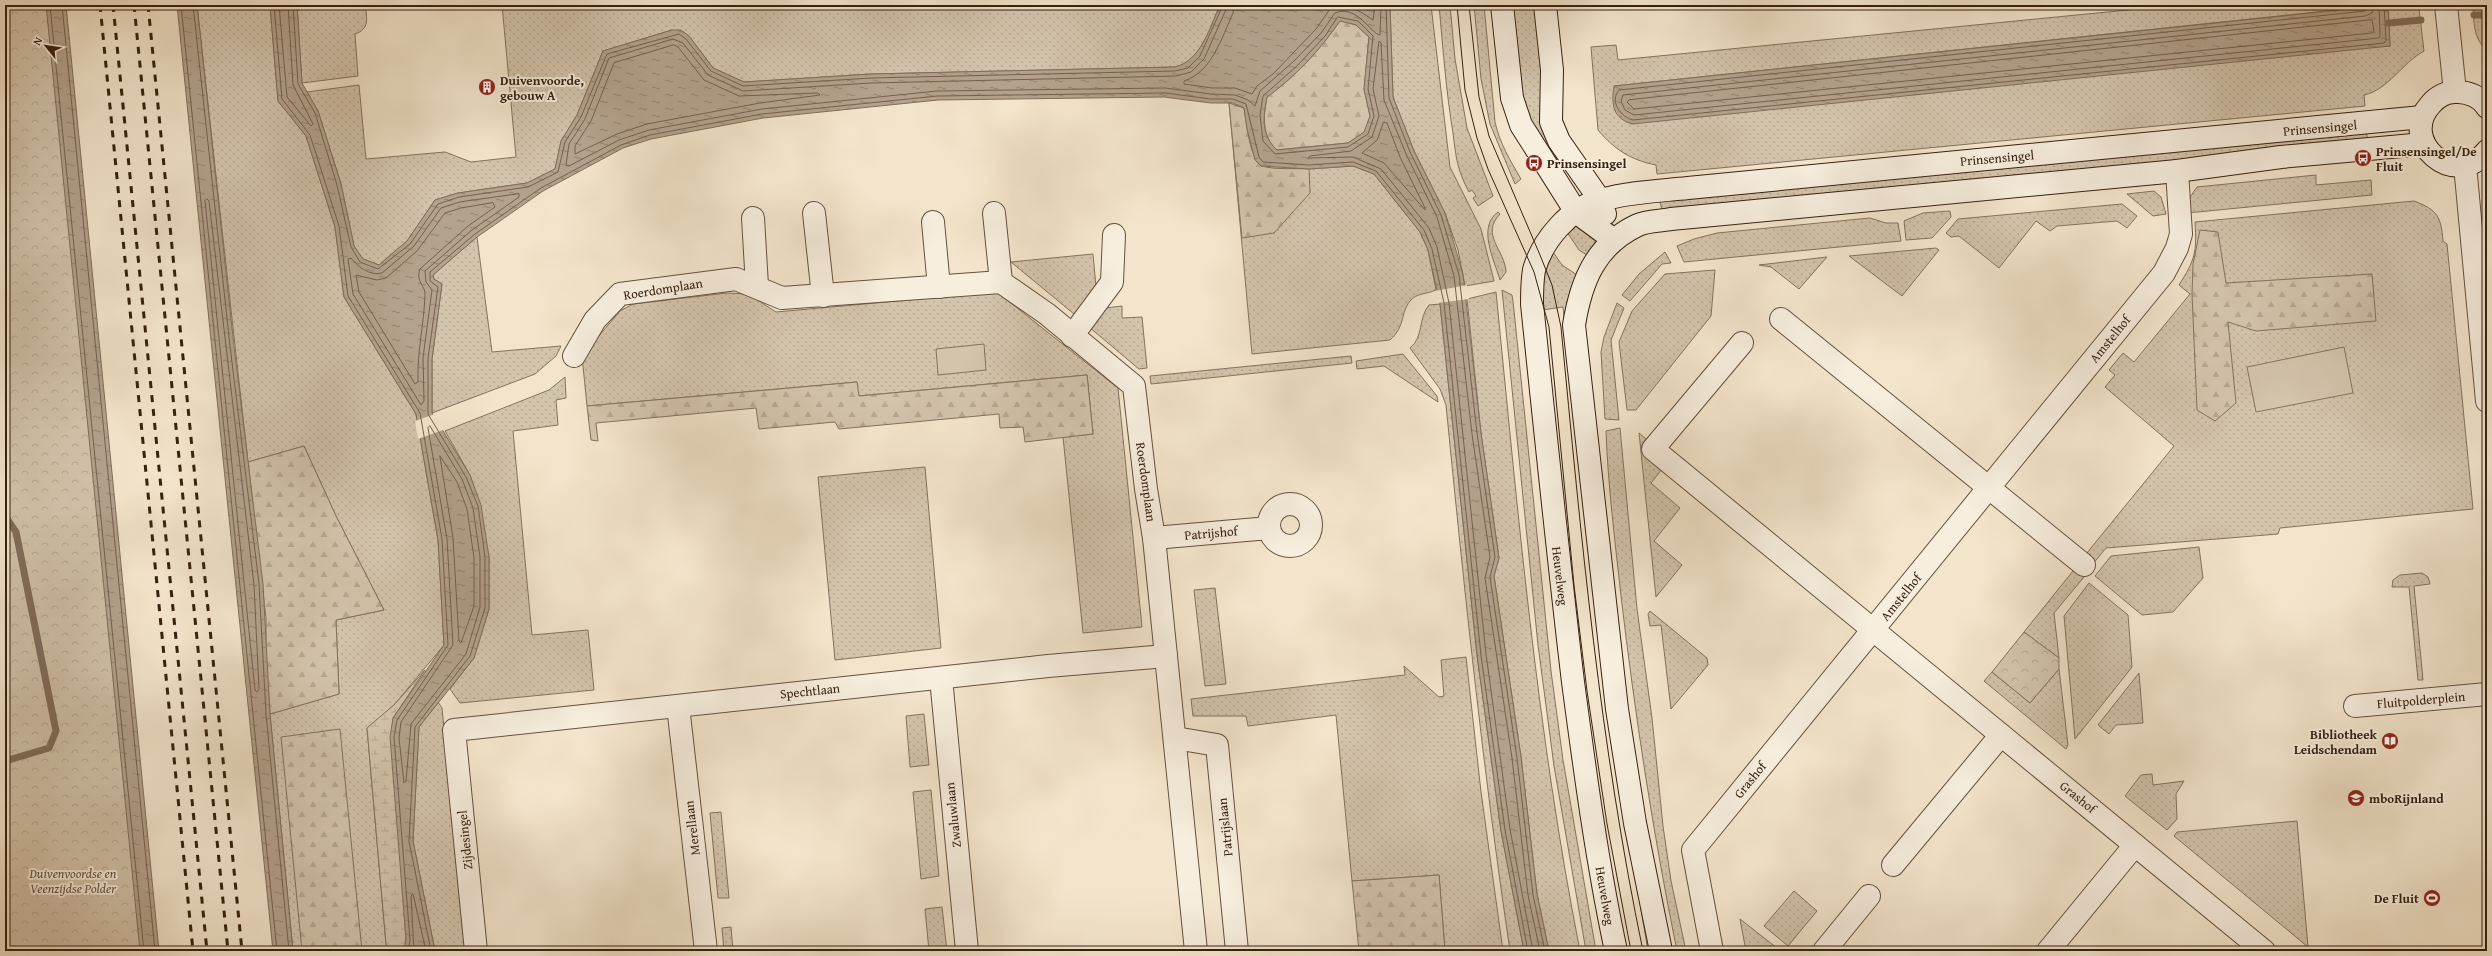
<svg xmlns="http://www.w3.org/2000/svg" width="2492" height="956" font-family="'Gentium Book Plus',serif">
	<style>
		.grass { fill: url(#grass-dots); stroke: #84725e }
		.forest { fill: url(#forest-firs); stroke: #84725e }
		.wetland { fill: url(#wetland-marsh); stroke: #84725e }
		.park { fill: url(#park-crowns); stroke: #84725e }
		.pitch { fill: #d3c4ac; stroke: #84725e }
		.water { fill: url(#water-ripples); stroke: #816e5a; fill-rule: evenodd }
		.pier { fill: #f3e5cc }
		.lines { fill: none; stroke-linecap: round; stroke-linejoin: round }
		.shore { stroke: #74614e; stroke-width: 1 }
		.stream { stroke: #816e5a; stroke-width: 7 }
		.street-casing { stroke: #65513e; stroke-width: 24 }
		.secondary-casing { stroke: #36200f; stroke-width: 24 }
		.street { stroke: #f7eede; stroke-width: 22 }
		.secondary { stroke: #f7eede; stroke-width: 22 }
		.tram { stroke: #36200f; stroke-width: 1 }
		.rail { stroke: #36200f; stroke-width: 3; stroke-dasharray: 7 7; stroke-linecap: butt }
		.labels { text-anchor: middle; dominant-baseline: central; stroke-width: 4; stroke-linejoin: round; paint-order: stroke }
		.poi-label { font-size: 13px; font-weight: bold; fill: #36200f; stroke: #f7eede; text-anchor: start }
		.street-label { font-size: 13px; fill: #36200f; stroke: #f7eede }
		.park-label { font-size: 13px; font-style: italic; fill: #65513e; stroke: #f7eede }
	</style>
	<defs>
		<pattern id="grass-dots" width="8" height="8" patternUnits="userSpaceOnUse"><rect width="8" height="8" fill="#d3c4ac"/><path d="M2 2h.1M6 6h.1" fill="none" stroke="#b6a893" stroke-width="1.8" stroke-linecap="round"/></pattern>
		<pattern id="forest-firs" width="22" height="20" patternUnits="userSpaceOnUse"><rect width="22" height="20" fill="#d3c4ac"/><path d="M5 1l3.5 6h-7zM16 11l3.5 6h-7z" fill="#b6a893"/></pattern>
		<pattern id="wetland-marsh" width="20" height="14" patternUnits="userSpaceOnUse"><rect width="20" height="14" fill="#d3c4ac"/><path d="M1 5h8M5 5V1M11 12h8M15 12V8" fill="none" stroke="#b6a893"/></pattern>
		<pattern id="park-crowns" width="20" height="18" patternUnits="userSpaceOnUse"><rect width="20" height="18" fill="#d3c4ac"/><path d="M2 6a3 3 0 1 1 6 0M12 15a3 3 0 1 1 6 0" fill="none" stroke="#b6a893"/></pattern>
		<pattern id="water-ripples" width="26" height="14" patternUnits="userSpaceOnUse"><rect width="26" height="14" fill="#b3a28c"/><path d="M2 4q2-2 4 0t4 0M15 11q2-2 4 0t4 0" fill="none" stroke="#928471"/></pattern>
	</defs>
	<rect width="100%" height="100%" fill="#f3e5cc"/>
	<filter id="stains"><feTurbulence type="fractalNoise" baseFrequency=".005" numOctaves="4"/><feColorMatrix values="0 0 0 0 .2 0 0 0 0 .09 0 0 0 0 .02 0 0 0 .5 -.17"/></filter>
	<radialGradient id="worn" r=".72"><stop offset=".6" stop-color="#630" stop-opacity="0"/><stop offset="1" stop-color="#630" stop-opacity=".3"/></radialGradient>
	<!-- grass -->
	<g class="grass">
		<polygon points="197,5 270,5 278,101 306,136 335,227 344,297 416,414 438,540 444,645 394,705 367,728 386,944 391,951 293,951 270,714 339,694 336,620 384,610 336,516 304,446 248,462"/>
		<path d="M297,5H365C367,18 370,29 355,34L358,76L302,83Z"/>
		<path d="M502,5H1220C1210,27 1201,61 1175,67L871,74L744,82L713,68L689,36L672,30L603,51L577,115L561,141L555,169L527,183L458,193L435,200L407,241L379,265L363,259L354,246L341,184L318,111L307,92L359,85L366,159L445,152L471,162L516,157Z"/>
		<polygon points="1390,5 1431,5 1450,167 1481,229 1494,281 1465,286 1458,250 1445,213 1414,151 1393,97"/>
		<path d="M1439,5H1450L1455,59L1467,128L1493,196L1478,206L1473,198L1476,196L1472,190L1469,192C1457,170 1456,157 1453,133C1446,91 1443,48 1439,5Z"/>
		<path d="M1474,5H1484L1495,122C1500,144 1510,160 1521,179L1515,184L1490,124L1481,79Z"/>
		<polygon points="1508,5 1536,5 1561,156 1551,162 1526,117"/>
		<path d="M2179,5H2383L1614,86L2390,46L2388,5H2422L2419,9L2424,51C2402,63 2388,90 2364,95L2365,106L1657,174L1656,165C1631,160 1615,150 1598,130L1591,47L1616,45L1618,60Z"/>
		<path d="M2473,5H2487V50C2473,39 2474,22 2473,5Z"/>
		<path d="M1229,103L1309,169L1353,166L1374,174L1420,232L1428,250L1436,290C1428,294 1416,293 1410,301C1400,314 1406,325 1390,340L1252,354Z"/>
		<polygon points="2366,130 2368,142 1663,214 1659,198"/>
		<polygon points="2316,175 2316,185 2371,180 2372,195 2187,213 2188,200 2197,187"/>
		<polygon points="2154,191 2161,197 2166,214 2153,216 2127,194"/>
		<path d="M2414,201C2438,210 2441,217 2443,241L2447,244L2473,509L2280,528L2278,534L2106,548L2092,565L2082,559L2174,446L2105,387L2115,375L2109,370L2123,353L2134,362L2190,294L2179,285C2195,260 2197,252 2195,222Z"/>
		<polygon points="2122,204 2137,216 2127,228 2117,221 2057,226 2050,231 2036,221 1999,268 1959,236 1951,237 1946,233 1958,219"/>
		<polygon points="1950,211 1951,217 1932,238 1906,240 1904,221 1923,213"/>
		<path d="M1498,212L1500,214C1480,235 1505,250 1506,272L1500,280C1494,259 1477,227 1498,212Z"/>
		<polygon points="1870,218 1886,223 1898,223 1901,241 1684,262 1677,246 1694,239 1717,233"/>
		<polygon points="1574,225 1596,237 1598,243 1587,255 1579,250 1567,232"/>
		<polygon points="477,237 492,352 561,346 556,356 535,374 432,413 432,359 442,284 434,279 433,275"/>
		<polygon points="1936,248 1939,250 1902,296 1849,256"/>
		<polygon points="1553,252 1562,265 1577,275 1570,292 1652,951 1648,951 1606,703 1563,307 1542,310 1604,860 1539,311 1545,270"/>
		<polygon points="1665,252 1671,263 1662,264 1630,301 1622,295 1639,274"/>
		<polygon points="1093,254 1096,287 1074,314 1011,262"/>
		<polygon points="1827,257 1799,289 1771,267 1759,265"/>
		<polygon points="1715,270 1711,316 1636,410 1627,410 1619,342 1632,311 1665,274"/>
		<polygon points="1502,290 1512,295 1513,301 1551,671 1563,760 1596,951 1586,951 1554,766 1538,645"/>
		<polygon points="997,292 1118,388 1142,627 1083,633 1063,437 1093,434 1087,375 858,396 857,382 587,406 582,356 620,311 633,304 727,293 748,294 776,312"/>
		<path d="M1496,292C1518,513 1537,733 1580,951H1549L1537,894L1521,757L1494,576L1499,558L1481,433L1467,299Z"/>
		<polygon points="1617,303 1624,308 1611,340 1619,420 1605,419 1601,352 1604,337"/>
		<path d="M1440,304L1477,655L1501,831L1524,951H1510C1483,770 1464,588 1446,405L1440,389L1410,348C1424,337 1418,318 1429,305Z"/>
		<polygon points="1122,306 1122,318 1142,317 1147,368 1139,369 1089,327 1105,308"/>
		<polygon points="1403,354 1437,396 1438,402 1384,366 1357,369 1356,361"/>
		<polygon points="1351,356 1352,363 1151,384 1150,376"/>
		<polygon points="565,377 566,398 556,400 558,425 513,431 532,635 588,630 594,690 460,703 450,689 474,658 489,609 489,557 470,475 445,431 549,390"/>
		<path d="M1620,428L1637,609L1652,718L1663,826L1671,881L1686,951H1677C1653,833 1635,715 1621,596C1615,541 1608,486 1606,431Z"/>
		<polygon points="1639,433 1646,439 1642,445 1642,453 1662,469 1651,483 1680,508 1654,541 1682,565 1656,597"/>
		<polygon points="925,467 941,648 835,660 818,477"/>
		<polygon points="2199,547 2203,578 2173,612 2142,615 2095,576 2111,556"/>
		<polygon points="2077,566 2084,577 2054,613 2059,658 2024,632"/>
		<polygon points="2422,573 2428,577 2430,584 2414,586 2423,680 2418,680 2409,587 2392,587 2393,580 2400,575"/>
		<polygon points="2089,583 2128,615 2132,667 2075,739 2064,616"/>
		<polygon points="1215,588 1226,684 1205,686 1194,590"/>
		<polygon points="1650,611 1707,658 1708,665 1671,709 1661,625 1650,626 1648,614"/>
		<polygon points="1466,657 1481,792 1503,951 1445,951 1439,875 1352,881 1336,715 1248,726 1246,716 1193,716 1191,699 1405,675 1404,666 1439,697 1444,696 1441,660"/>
		<polygon points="2059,669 2068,745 2066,749 1984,681 1992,672 2030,703"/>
		<polygon points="2139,673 2143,723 2116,725 2109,734 2098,725"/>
		<polygon points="438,702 442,708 466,951 435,951 413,841 419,727"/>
		<polygon points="924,714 929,765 910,767 906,716"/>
		<polygon points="2152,774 2153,785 2184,781 2176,794 2177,819 2167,830 2125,796 2141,775"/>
		<polygon points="931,790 939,876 921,879 913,792"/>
		<polygon points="721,812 729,898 718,898 710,813"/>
		<polygon points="2297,821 2308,947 2174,836 2177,832"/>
		<polygon points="1794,891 1817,911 1788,946 1764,926"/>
		<polygon points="942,907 947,951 929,951 925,909"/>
		<polygon points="1740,919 1777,948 1774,951 1746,951"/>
		<polygon points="731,927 733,951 724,951 722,928"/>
	</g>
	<!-- forest -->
	<g class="forest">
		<path d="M1340,20L1356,25L1369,37L1364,89L1370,116L1365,132L1348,143L1276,150C1262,135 1263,117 1267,97C1295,77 1321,49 1340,20Z"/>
		<path d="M1229,103L1244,108C1246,119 1250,162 1262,166C1275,170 1295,168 1309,169L1310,193L1274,233L1242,238Z"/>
		<polygon points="2200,230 2218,232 2226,283 2372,274 2376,321 2256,331 2228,322 2236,403 2215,421 2197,410 2192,294 2193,264"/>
		<polygon points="1087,375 1093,434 1025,442 1023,427 1000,428 999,414 839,429 835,422 759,429 756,408 596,423 598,441 591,440 587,406 857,382 859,396"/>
		<polygon points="304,446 336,516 384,610 336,620 339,694 270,714 266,660 266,618 248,462"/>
		<polygon points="340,729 362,951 302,951 281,737"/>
		<polygon points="1439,875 1445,951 1359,951 1352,881"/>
	</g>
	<!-- wetland -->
	<polygon class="wetland" points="425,670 393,718 406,940 404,951 391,951 386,944 367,728 394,705"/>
	<!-- park -->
	<g class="park">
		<polygon points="5,5 52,5 148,951 5,951"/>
		<polygon points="2024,632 2059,658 2059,669 2030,703 1992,672"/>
	</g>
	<!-- pitch -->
	<g class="pitch">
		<polygon points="984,344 986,370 938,375 936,349"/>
		<polygon points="2344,347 2353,393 2256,412 2247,367"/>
	</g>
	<!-- water -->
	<g class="water">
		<polygon points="46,5 66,5 159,951 140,951"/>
		<polygon points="177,5 197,5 234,346 263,584 270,714 293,951 273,951"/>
		<path d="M270,5H297L302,83L318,111L341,184L354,246L363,259L379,265L407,241L435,200L458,193L527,183L555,169L561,141L577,115L603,51L672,30H681L689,36L713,68L744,82L871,74L1175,67C1201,61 1210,27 1220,5H1390L1393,97L1414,151L1445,213L1463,274L1481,433L1499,558L1494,576L1521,757L1537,894L1549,951H1524L1501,831L1477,655L1440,304L1428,250L1420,232L1374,174L1353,166L1309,169L1261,166L1255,160L1247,129L1244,108L1233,103H1211L1164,97L938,100L763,118L651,139L623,148L543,191L477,237L433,275L434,279L442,284L432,359V413L470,475L481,505L489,557V609L474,658L419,727L413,841L435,951H404L406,940L390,737L393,718L444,645L438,540L416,414L344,297L335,227L306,136L278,101ZM1340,21L1356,25L1369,37L1364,89L1370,116L1364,132L1348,143L1277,150C1261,135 1263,118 1267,97C1295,77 1321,49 1340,21Z"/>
		<path d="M2388,5L2390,46L1632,124C1613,118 1611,105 1614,86Z"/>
	</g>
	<!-- pier -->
	<g class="pier">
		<polygon points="1467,285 1469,299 1438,303 1435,291"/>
		<polygon points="435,414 446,429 418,439 415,421"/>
	</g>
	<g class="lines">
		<!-- shore -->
		<g class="shore">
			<polyline points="50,5 144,951"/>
			<polyline points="62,5 155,951"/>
			<polyline points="181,5 277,951"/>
			<polyline points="193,5 230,346 259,584 266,714 289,951"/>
			<polyline points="274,5 282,99 310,135 339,226 348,296 420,413 442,539 448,645 397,720 394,737 410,940 408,951"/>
			<polyline points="279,5 287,97 311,126 313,124 293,85 288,5"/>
			<polyline points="293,5 298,84 315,113 337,185 351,247 360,262 378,269 410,244 438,204 459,197 528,187 558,172 565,142 581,117 607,54 679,34 686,39 711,71 743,86 871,78 1175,71 1188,68 1200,56 1223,5"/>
			<path d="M1228,5L1204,59L1191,72L1176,76L871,83L743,91L708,75L683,43L673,39L609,58L585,119L569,144L566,165L569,166L619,140L649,130L762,109L937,91L1165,88L1211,94L1235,95L1248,100L1255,106L1260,91L1294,61L1321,33L1335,13C1357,4 1371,34 1380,35L1381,5"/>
			<path d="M1234,5L1233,13C1222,37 1212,72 1184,81V84L1212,88H1235L1252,94L1257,86L1273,74L1316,29L1330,9C1345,0 1361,12 1373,20L1375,5"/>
			<polyline points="1386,5 1389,98 1410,152 1441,215 1459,275 1477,433 1495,557 1490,577 1517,758 1533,895 1545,951"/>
			<path d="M2369,5L2365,11L1619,90C1609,102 1621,117 1633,120L2384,43L2386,41L2384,5"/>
			<polyline points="2374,5 2372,13 2365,16 1623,95 1621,101 1625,110 1634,115 2379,38 2380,36 2379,5"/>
			<polygon points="1338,17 1358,21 1373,36 1368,89 1374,116 1368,134 1348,147 1275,154 1263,141 1260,115 1263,96 1298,65 1325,36"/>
			<polygon points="2372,20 2374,31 2372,33 1634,109 1627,102 1629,100"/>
			<polygon points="674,45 678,47 704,80 739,96 818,93 820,95 760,103 647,124 617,134 575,154 575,146 591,121 614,63"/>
			<polygon points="1384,122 1387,123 1400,157 1425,208 1425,210 1384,163 1362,153 1377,140"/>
			<path d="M519,194V197L472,230L425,271L426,282L432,290L423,358L424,401L421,405L353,294L348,259L351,258C358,267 370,276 382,273L414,246L441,208L460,202Z"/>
			<polygon points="207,199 209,201 254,585 259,689 257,692 255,690 205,201"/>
			<path d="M493,203L495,207L468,226L420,269C415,282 426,286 425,295C424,324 417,352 418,382L415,384L359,292L356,275L377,280L386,278L417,251L445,213L461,208Z"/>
			<polygon points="430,426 462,479 473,508 480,557 480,607 466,654 411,724 406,781 404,783 399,738 401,722 453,645 447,539 428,428"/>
			<polygon points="440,456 457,482 467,509 474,558 474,606 461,643 459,641 453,538"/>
			<polyline points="414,951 411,896 413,894 426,951"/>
			<polyline points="431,951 409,841 415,727 470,656 485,608 485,557 478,506 466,477 428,414 428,358 438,287 430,281 430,272 475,234 541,188 621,145 650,135 762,114 937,96 1165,93 1211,99 1233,99 1246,104 1259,157 1263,162 1309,165 1353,162 1376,171 1424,230 1432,249 1444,303 1481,655 1505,830 1528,951"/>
			<polyline points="1533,951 1510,829 1486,654 1449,303 1437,247 1429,228 1381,169 1353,157 1308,158 1310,156 1351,151 1372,137 1379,116 1373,89 1379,41 1381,43 1384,100 1406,154 1437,217 1454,276 1472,434 1490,557 1485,578 1512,758 1528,895 1540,951"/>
		</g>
		<!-- stream -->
		<g class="stream">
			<polyline points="2474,15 2487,15"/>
			<polyline points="2389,23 2421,20"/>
			<polyline points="5,516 16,532 56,731 49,748 5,761"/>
		</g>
		<!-- street casing -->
		<g class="street-casing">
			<g id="street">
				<polyline points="2446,5 2455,92"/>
				<polyline points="2465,165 2487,401"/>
				<polyline points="814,213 823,296"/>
				<polyline points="994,213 1001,282"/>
				<polyline points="753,218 757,286"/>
				<polyline points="933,222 939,287"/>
				<polyline points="1781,319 2084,565"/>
				<polyline points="1072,336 1112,282 1114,235"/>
				<polyline points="1742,343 1653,449 2264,951"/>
				<polyline points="574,356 595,320 620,294 736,279 782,298 1001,282 1047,314 1134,386 1146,489 1154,538 1196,951"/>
				<circle cx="1290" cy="525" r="21"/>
				<polyline points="1154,538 1269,528"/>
				<polyline points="941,678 967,951"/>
				<polyline points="678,706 706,951"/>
				<polyline points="2355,706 2487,694"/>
				<polyline points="1175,738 1217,745 1237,951"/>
				<polyline points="1893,865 2001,735"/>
				<polyline points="476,951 454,730 1048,666 1166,656"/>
				<polyline points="1712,951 1693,850 2164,273 2177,248 2181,234 2177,171"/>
				<polyline points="1824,951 1869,896"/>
				<polyline points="2048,951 2135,845"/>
			</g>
		</g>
		<!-- secondary casing -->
		<g class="secondary-casing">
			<g id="secondary">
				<polyline points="1502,5 1512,98 1521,125 1576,212 1614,240"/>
				<polyline points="1545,5 1552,70 1551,122 1559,141 1600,200 1605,214"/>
				<path d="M2487,107C2481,97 2467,91 2455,92C2446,92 2437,97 2431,104C2397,141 2455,191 2487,151"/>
				<path d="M1616,951C1597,862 1585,772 1573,682C1558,556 1545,430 1532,304C1532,293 1532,281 1534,270C1542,241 1570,207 1601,200C1629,192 1660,191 1688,188L2422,117"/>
				<path d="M1661,951L1635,823L1617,709L1574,325C1581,282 1595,245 1638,225C1647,221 1661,221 1671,219L2177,171L2281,157L2424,144"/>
			</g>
		</g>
		<!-- street -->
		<use href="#street" class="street"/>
		<!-- secondary -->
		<use href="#secondary" class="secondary"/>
		<!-- tram -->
		<g class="tram">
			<polyline points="1457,5 1465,90 1477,138 1488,169 1534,272 1549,327 1574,585 1587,691 1607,824 1631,951"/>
			<path d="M1469,5L1479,97L1489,136L1540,255L1552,285L1561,327C1581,536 1600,745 1643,951"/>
		</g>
		<!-- rail -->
		<g class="rail">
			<polyline points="100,5 193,951"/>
			<polyline points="113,5 207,951"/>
			<polyline points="134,5 228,951"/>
			<polyline points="148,5 242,951"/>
		</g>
	</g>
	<!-- icons -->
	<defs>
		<g id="building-disc" transform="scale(0.9)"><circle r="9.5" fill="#8f2418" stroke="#f7eede"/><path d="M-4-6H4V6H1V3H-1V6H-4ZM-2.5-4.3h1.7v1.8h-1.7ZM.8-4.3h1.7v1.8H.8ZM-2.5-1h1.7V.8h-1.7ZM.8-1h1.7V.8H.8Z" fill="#fff"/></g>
		<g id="bus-disc" transform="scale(0.9)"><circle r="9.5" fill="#8f2418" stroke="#f7eede"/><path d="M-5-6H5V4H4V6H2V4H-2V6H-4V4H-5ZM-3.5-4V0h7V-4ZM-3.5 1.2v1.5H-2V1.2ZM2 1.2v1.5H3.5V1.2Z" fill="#fff"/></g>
		<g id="library-disc" transform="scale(0.9)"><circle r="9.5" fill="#8f2418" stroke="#f7eede"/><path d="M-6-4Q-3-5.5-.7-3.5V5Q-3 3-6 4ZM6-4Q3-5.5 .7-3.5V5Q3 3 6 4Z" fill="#fff"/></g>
		<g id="university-disc" transform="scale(0.9)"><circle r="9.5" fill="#8f2418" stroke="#f7eede"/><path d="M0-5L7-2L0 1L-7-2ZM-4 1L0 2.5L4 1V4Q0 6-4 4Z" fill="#fff"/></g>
		<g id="stadium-disc" transform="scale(0.9)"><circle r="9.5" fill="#8f2418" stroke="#f7eede"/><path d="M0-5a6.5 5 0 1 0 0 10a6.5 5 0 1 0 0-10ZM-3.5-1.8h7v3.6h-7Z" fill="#fff"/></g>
	</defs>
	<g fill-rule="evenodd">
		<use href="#building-disc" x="487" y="87"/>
		<use href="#bus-disc" x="2363" y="158"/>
		<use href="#bus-disc" x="1534" y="163"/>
		<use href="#library-disc" x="2390" y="741"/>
		<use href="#university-disc" x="2356" y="798"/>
		<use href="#stadium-disc" x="2432" y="898"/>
	</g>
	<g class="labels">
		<!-- poi labels -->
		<g class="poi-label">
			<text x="500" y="80">Duivenvoorde,<tspan x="500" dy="15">gebouw A</tspan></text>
			<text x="2376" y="151">Prinsensingel/De<tspan x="2376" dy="15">Fluit</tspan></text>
			<text x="1547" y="163">Prinsensingel</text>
			<text x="2377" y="734" text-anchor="end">Bibliotheek<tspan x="2377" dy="15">Leidschendam</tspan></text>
			<text x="2369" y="798">mboRijnland</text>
			<text x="2419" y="898" text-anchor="end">De Fluit</text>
		</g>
		<!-- street labels -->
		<g class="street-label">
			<text transform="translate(2320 128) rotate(-5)">Prinsensingel</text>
			<text transform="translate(1997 158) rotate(-5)">Prinsensingel</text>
			<text transform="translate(663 289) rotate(-9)">Roerdomplaan</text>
			<text transform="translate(2110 339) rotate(-51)">Amstelhof</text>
			<text transform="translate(1146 482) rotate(82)">Roerdomplaan</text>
			<text transform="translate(1211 533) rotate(-5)">Patrijshof</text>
			<text transform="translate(1560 576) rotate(83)">Heuvelweg</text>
			<text transform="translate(1901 597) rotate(-51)">Amstelhof</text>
			<text transform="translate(810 691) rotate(-6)">Spechtlaan</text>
			<text transform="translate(2421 700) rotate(-5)">Fluitpolderplein</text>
			<text transform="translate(1750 780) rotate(-51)">Grashof</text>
			<text transform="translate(2078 797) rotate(39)">Grashof</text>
			<text transform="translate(953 815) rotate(-96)">Zwaluwlaan</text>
			<text transform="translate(1225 827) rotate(-96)">Patrijslaan</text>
			<text transform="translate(692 828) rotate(-97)">Merellaan</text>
			<text transform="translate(465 840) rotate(-96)">Zijdesingel</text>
			<text transform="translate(1605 896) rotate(80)">Heuvelweg</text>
		</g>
		<!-- park labels -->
		<g class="park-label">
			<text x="73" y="873">Duivenvoordse en<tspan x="73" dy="15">Veenzijdse Polder</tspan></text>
		</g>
	</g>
	<!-- margin -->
	<rect width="2492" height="956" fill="none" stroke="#f3e5cc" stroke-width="20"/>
	<rect x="6" y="6" width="2480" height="944" fill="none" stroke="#36200f" stroke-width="2"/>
	<rect x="10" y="10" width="2472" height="936" fill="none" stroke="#36200f"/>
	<!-- north arrow -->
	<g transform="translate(46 46) rotate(300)" stroke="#f7eede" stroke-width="3" paint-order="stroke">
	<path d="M0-3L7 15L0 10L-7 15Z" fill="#36200f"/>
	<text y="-6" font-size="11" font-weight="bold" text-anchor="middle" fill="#36200f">N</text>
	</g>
	<rect width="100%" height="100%" filter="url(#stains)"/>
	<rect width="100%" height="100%" fill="url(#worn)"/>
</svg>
